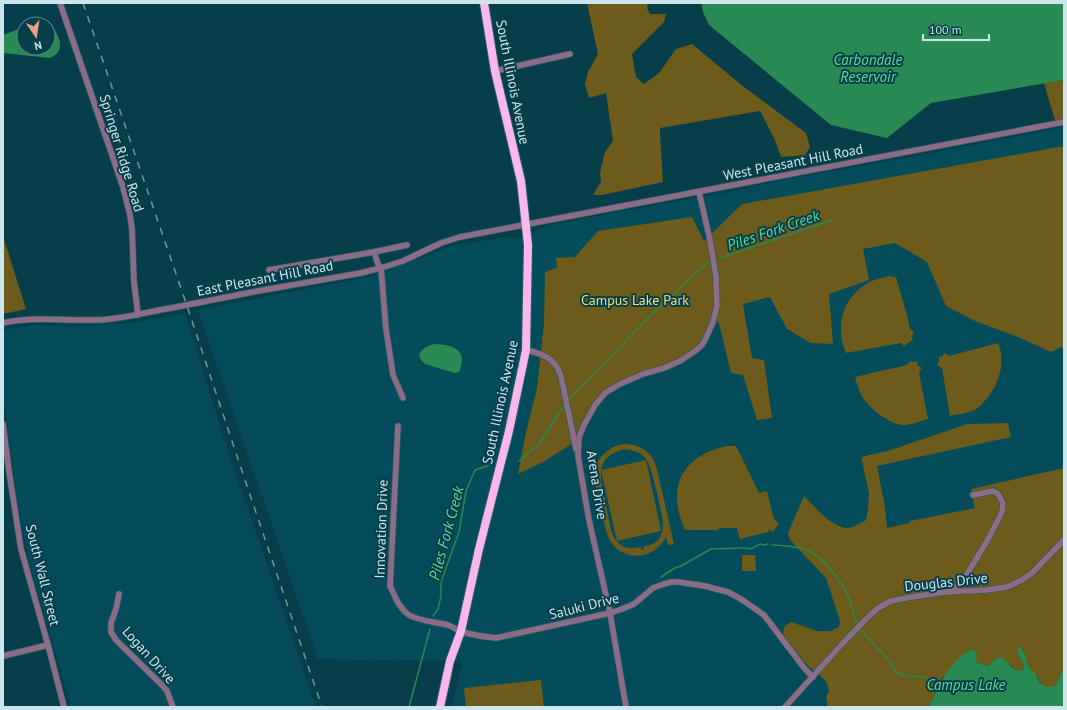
<svg xmlns="http://www.w3.org/2000/svg" width="1067" height="710" font-family="'PT Sans',sans-serif">
	<style>
		.built { fill: #044c59 }
		.green { fill: #6c5b1a; fill-rule: evenodd }
		.water { fill: #298a53 }
		.lines { fill: none; stroke-linecap: round; stroke-linejoin: round }
		.stream { stroke: #298a53; stroke-width: 1.5 }
		.minor-casing { stroke: #2a5d67; stroke-width: 7 }
		.highway-casing { stroke: #2a5d67; stroke-width: 10 }
		.minor { stroke: #8d6c86; stroke-width: 5.5 }
		.highway { stroke: #f9b8ec; stroke-width: 8 }
		.rail { stroke: #7098a0; stroke-width: 1.5; stroke-dasharray: 7 7; stroke-linecap: butt }
		.minor-bridge-casing { stroke: #2a5d67; stroke-width: 7; stroke-linecap: butt }
		.minor-bridge { stroke: #8d6c86; stroke-width: 5.5 }
		.labels { text-anchor: middle; dominant-baseline: central; stroke-width: 4; stroke-linejoin: round; paint-order: stroke }
		.street-label { font-size: 14px; fill: #cde6ec; stroke: #063f4a }
		.park-label { font-size: 14px; fill: #fade7b; stroke: #063f4a }
		.water-label { font-size: 15px; font-style: italic; fill: #63dd92; stroke: #063f4a }
	</style>
	<rect width="100%" height="100%" fill="#063f4a"/>
	<!-- built -->
	<g class="built">
		<polygon points="1064,127 1064,707 452,707 462,663 445,661 318,659 198,310 372,276 452,246 505,237 518,239 546,226 618,212 739,190 792,178 879,163"/>
		<polygon points="185,313 226,445 316,707 71,707 30,565 16,492 3,393 3,330 34,325 78,327 136,322"/>
	</g>
	<!-- green -->
	<g class="green">
		<polygon points="587,3 648,3 647,8 650,14 666,14 664,22 632,54 636,77 644,84 659,73 676,49 692,44 744,87 806,133 810,147 805,155 781,157 774,138 760,111 660,128 660,133 663,182 602,195 593,195 601,182 600,173 605,152 613,141 606,93 589,98 585,85 588,72 598,54"/>
		<polygon points="1064,80 1064,122 1056,124 1044,83"/>
		<polygon points="1064,146 1064,349 1061,347 1051,352 1016,336 975,321 946,306 927,262 895,243 863,249 869,280 829,294 833,344 811,343 787,329 770,297 743,304 752,358 764,360 772,418 757,420 743,375 731,373 719,323 713,322 702,345 664,368 605,393 575,442 543,462 518,474 526,432 537,388 544,323 545,272 557,268 556,258 575,257 598,231 692,217 704,241 742,204"/>
		<polygon points="3,236 26,309 3,314"/>
		<path d="M889,276L896,277L907,315L910,329L914,332L912,336L913,339C911,342 907,343 904,346L901,343L846,353C835,326 842,298 868,283C875,279 882,278 889,276Z"/>
		<path d="M998,343C1007,362 998,388 983,403C981,405 977,409 974,410C967,414 957,414 950,416L942,368L937,365L939,362V357L943,356L944,353L949,356Z"/>
		<path d="M910,361L913,362H917L918,366L922,368L919,372L928,419C921,421 911,425 904,425C888,424 869,408 861,395C858,389 857,383 855,377L907,365Z"/>
		<path d="M1008,423L1011,437L877,466L885,507L887,528L910,523V521L975,508L971,489L1064,468V668C1060,674 1059,685 1052,687C1044,690 1039,680 1036,675C1034,672 1031,671 1029,668C1026,662 1025,655 1023,649L1019,657L1023,663L1024,668L1023,670L1017,671C1012,668 1004,656 998,658C994,659 992,664 988,666L977,663L976,660L943,677L929,707H827V702L826,697L829,691L827,683L824,679L807,665L783,635L784,627L791,622L817,631H830L839,627L840,621L826,578L790,540L788,533L804,496C815,507 832,528 848,528C854,527 860,523 866,520L868,509L869,493L861,457L891,450L967,424Z"/>
		<path d="M624,444C641,444 653,453 657,469L674,544L668,545L666,537C651,564 615,562 606,531L589,456L595,455L597,463C603,452 612,446 624,444ZM621,450C630,449 640,451 646,459C652,466 662,513 663,524C663,529 662,534 659,539C655,544 649,545 643,547L644,549L641,550V547C625,550 616,546 611,530C609,520 607,510 605,499C600,478 595,458 621,450Z"/>
		<path d="M727,446H736L759,493L767,491L774,519L779,523L773,532L769,530L768,532L740,539L737,528H719V530H685C666,488 681,456 727,446Z"/>
		<polygon points="646,460 661,531 617,541 601,470"/>
		<polygon points="742,555 755,555 756,571 742,571"/>
		<polygon points="541,680 544,707 466,707 464,688"/>
	</g>
	<!-- water -->
	<g class="water">
		<polygon points="701,3 1064,3 1064,80 931,103 887,138 831,125 709,25 703,12"/>
		<path d="M42,20L49,21C57,32 69,51 50,58L3,53V35L24,27V48H48V24H32Z"/>
		<path d="M436,344C455,345 468,351 459,372L455,373L425,364L421,360L419,354C424,347 428,345 436,344Z"/>
		<path d="M1019,647C1027,651 1025,662 1030,669C1032,672 1032,669 1035,673C1036,675 1036,676 1037,678C1041,685 1049,690 1055,685C1060,681 1060,673 1064,668V707H929C940,684 949,661 972,649L977,654L976,660L977,663L988,666C992,664 994,659 998,658C1008,654 1009,674 1023,670L1024,668L1023,663L1019,657L1017,648Z"/>
	</g>
	<g class="lines">
		<!-- stream -->
		<g class="stream">
			<polyline points="720,258 832,220"/>
			<polyline points="569,399 662,304 707,263"/>
			<polyline points="519,461 540,443 565,404"/>
			<path d="M772,545C782,545 800,547 809,551C827,560 842,582 850,601C853,608 854,617 857,625"/>
			<path d="M745,548C754,550 753,547 760,544L765,545L768,544"/>
			<polyline points="661,577 675,568 681,566 711,549 743,548"/>
			<polyline points="433,616 438,609 441,596 441,582 459,532 466,491 475,470 490,465"/>
			<polyline points="860,629 888,659 897,673 909,676 923,677 929,679"/>
			<polyline points="409,707 430,629"/>
		</g>
		<!-- minor casing -->
		<g class="minor-casing">
			<g id="minor">
				<polyline points="60,3 123,187 130,215 132,229 134,282 138,315"/>
				<polyline points="495,71 570,54"/>
				<polyline points="374,252 378,264 381,268 386,329 393,375 403,398"/>
				<polyline points="269,270 374,252 407,245"/>
				<polyline points="202,302 258,291 361,273 381,268 403,261 441,243 460,237 1064,122"/>
				<path d="M3,323C35,316 66,321 98,320C123,319 147,312 171,308"/>
				<path d="M526,350C543,354 555,358 561,376L576,449"/>
				<polyline points="3,424 9,471 21,549 48,645 64,707"/>
				<path d="M398,426L390,586C395,596 399,608 409,615C419,621 436,622 448,625C453,627 457,630 462,632C473,635 484,637 496,638L610,613L622,609L634,604L653,588L664,584L671,582H678L705,586L728,592L741,599L764,615L805,669L813,677"/>
				<polyline points="948,591 961,584 987,541 1002,512 1003,503 998,494 993,491 973,495"/>
				<polyline points="119,594 116,609 111,623 111,632 116,640 160,683 167,691 173,707"/>
				<polyline points="3,656 48,645"/>
				<polyline points="626,707 610,613 589,520 578,456 579,437 584,425 595,405 605,393 620,384 643,374 664,368 680,361 695,351 702,345 706,338 713,322 717,306 716,277 710,240 699,192"/>
				<polyline points="785,707 843,643 866,619 878,608 891,601 911,597 946,592 986,590 1007,587 1022,580 1032,573 1064,540"/>
			</g>
		</g>
		<!-- highway casing -->
		<g class="highway-casing">
			<polyline id="highway" points="440,707 450,661 461,631 479,549 509,431 526,350 528,245 523,199 521,181 495,71 484,3"/>
		</g>
		<!-- minor -->
		<use href="#minor" class="minor"/>
		<!-- highway -->
		<use href="#highway" class="highway"/>
		<!-- rail -->
		<polyline class="rail" points="83,3 185,300 246,483 322,707"/>
		<!-- minor-bridge casing -->
		<g class="minor-bridge-casing">
			<polyline id="minor-bridge" points="171,308 202,302"/>
		</g>
		<!-- minor-bridge -->
		<use href="#minor-bridge" class="minor-bridge"/>
	</g>
	<g class="labels">
		<!-- street labels -->
		<g class="street-label">
			<text transform="translate(513 82) rotate(79)">South Illinois Avenue</text>
			<text transform="translate(122 153) rotate(73)">Springer Ridge Road</text>
			<text transform="translate(793 162) rotate(-11)">West Pleasant Hill Road</text>
			<text transform="translate(265 278) rotate(-11)">East Pleasant Hill Road</text>
			<text transform="translate(500 402) rotate(-78)">South Illinois Avenue</text>
			<text transform="translate(597 485) rotate(81)">Arena Drive</text>
			<text transform="translate(381 529) rotate(-88)">Innovation Drive</text>
			<text transform="translate(43 575) rotate(76)">South Wall Street</text>
			<text transform="translate(946 582) rotate(-6)">Douglas Drive</text>
			<text transform="translate(584 606) rotate(-14)">Saluki Drive</text>
			<text transform="translate(149 655) rotate(48)">Logan Drive</text>
		</g>
		<!-- park labels -->
		<g class="park-label">
			<text x="635" y="300">Campus Lake Park</text>
		</g>
		<!-- water labels -->
		<g class="water-label">
			<text x="868" y="59">Carbondale<tspan x="868" dy="17">Reservoir</tspan></text>
			<text transform="translate(773 230) rotate(-19)">Piles Fork Creek</text>
			<text transform="translate(446 533) rotate(-75)">Piles Fork Creek</text>
			<text x="966" y="684">Campus Lake</text>
		</g>
	</g>
	<!-- border -->
	<rect width="1067" height="710" fill="none" stroke="#cde6ec" stroke-width="8"/>
	<!-- north arrow -->
	<g transform="translate(36 36) rotate(167)"><circle r="19" fill="#063f4a" stroke="#56828b"/>
	<path d="M0-3L7 15L0 10L-7 15Z" fill="#f49e89"/>
	<text y="-6" font-size="11" font-weight="bold" text-anchor="middle" fill="#cde6ec">N</text>
	</g>
	<!-- scale -->
	<path d="M923 34v6h66v-6" fill="none" stroke="#cde6ec" stroke-width="2"/>
	<text x="929" y="34" font-size="12" fill="#cde6ec" stroke="#063f4a" stroke-width="3" paint-order="stroke">100 m</text>
</svg>
